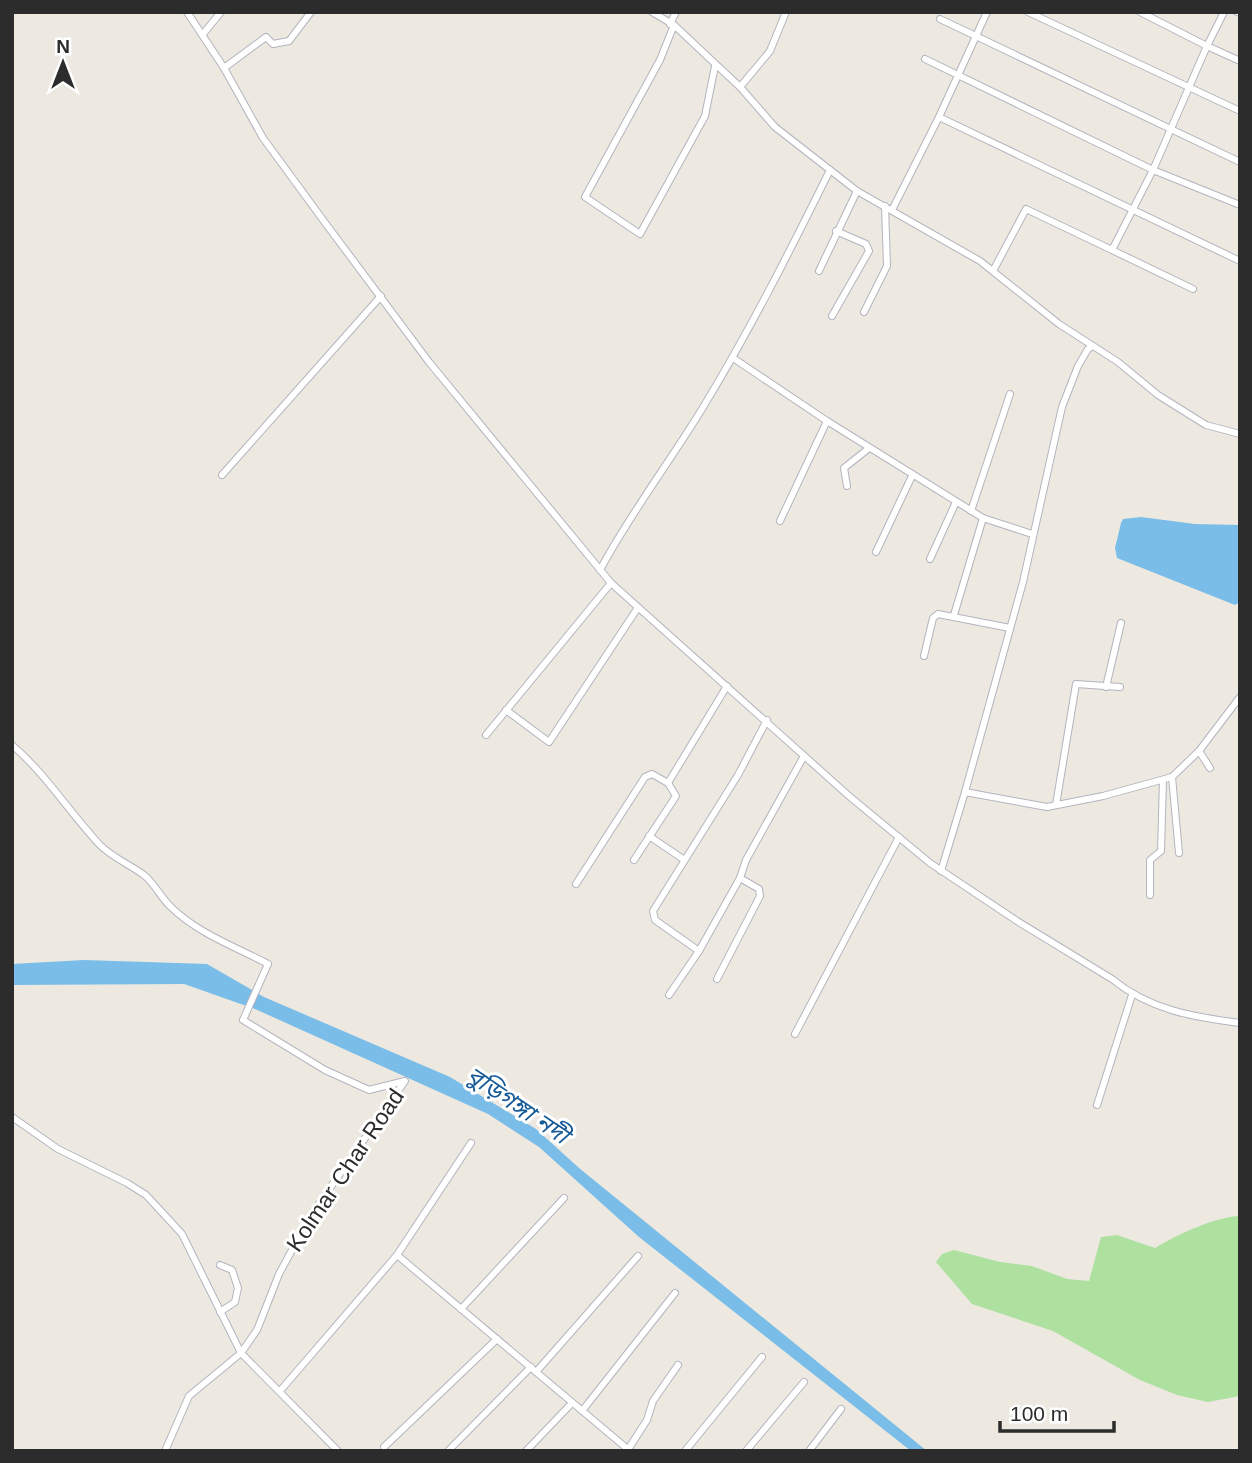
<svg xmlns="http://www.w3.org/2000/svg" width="1252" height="1463" font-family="Arial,'Noto Sans Bengali',sans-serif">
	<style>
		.green { fill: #aee0a0 }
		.water { fill: #7abde8 }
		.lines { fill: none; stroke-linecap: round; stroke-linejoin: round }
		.minor-casing { stroke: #b3b4bf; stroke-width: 8 }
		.minor { stroke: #fff; stroke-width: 6 }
		.labels { text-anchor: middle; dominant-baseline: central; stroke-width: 6; stroke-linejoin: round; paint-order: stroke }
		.street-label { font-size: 23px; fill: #2c2c2c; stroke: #fff }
		.water-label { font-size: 24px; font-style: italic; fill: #165a97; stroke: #fff }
	</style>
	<rect width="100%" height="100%" fill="#ede9e0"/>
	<!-- green -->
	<path class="green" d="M1240,1216V1396L1208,1402L1177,1395L1140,1380L1053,1331L972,1304L936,1262L942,1254L954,1250L1000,1262L1032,1266L1067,1279L1089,1281L1101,1237L1117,1235L1155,1248C1178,1234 1215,1217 1240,1216Z"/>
	<!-- water -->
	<g class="water">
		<polygon points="1141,517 1195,524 1240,525 1240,602 1235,605 1117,558 1115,548 1121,523 1123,519"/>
		<polygon points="84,960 207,964 264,997 450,1077 536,1129 579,1168 927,1451 911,1451 639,1237 539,1147 488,1114 255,1009 184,984 12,985 12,964"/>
	</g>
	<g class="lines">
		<!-- minor casing -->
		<g class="minor-casing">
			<g id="minor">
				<path d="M187,12L224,68L263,138L326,224L429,362L611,583L849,796L930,863L1017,921L1112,979C1150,1010 1193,1017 1240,1023"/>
				<polyline points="652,12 674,25 740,87 775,127 857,191 980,261 1059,324 1118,362 1158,395 1206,425 1240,434"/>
				<polyline points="1028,12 1240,111"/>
				<polyline points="1224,12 1207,46 1240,61"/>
				<polyline points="1237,12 1240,13"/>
				<polyline points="940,19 1240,162"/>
				<polyline points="670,24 676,12"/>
				<polyline points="674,25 660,60 585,197 640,234 705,116 715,66"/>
				<polyline points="203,34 221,12"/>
				<polyline points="925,59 1153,170 1240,205"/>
				<polyline points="224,68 266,37 273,44 289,41 311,12"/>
				<polyline points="740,87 770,51 786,12"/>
				<polyline points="939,117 987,12"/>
				<polyline points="892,210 939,117 1240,261"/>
				<polyline points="1112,250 1193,289"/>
				<polyline points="819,271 857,191"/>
				<polyline points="993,271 1026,209 1112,250 1153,170 1207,46 1140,12"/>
				<polyline points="864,312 887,266 885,206"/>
				<polyline points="832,316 869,251 866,244 836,231"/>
				<polyline points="733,358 827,421 780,521"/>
				<polyline points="827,421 983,518 1032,534"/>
				<polyline points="222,475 381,296"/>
				<polyline points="847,486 844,468 868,449"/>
				<polyline points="971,511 1010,394"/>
				<polyline points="876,552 912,476"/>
				<polyline points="930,559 956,502"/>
				<path d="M600,570C630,514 669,463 702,409C749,332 790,251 830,170"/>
				<polyline points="954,615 983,518"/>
				<polyline points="924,656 933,618 938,614 1010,628"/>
				<polyline points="1106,687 1121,623"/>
				<polyline points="506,710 549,742 637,609"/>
				<polyline points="486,735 611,583"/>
				<path d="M12,745C46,774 69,812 100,845C113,858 129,864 144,875C155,884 161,898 171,907C197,933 236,947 268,964L243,1020L325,1070L369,1090L405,1081L311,1215L279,1274L257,1330L241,1353L189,1396L165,1451"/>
				<polyline points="1199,751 1210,768"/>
				<polyline points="1172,777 1179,853"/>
				<polyline points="965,792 1023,582 1062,407 1078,366 1088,349 1093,346"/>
				<polyline points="1056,805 1076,684 1120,687"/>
				<polyline points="649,836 683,859"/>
				<polyline points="634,860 676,796 668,783"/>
				<polyline points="941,871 965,792 1047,807 1103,796 1172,777 1199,751 1240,697"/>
				<polyline points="576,884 645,777 652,774 668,783 727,686"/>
				<polyline points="1150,895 1150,860 1161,851 1163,780"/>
				<polyline points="699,951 655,920 653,911 738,775 767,720"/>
				<polyline points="717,979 760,896 759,889 740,878 746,860 804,756"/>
				<polyline points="669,995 699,951 740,878"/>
				<polyline points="795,1034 899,837"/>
				<polyline points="1097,1105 1132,995"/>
				<polyline points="12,1117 58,1149 127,1183 146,1195 182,1234 241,1353 338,1451"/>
				<polyline points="397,1255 630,1451"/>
				<polyline points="220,1265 232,1270 238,1288 235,1302 220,1312"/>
				<polyline points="461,1309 564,1198"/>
				<polyline points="536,1372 638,1256"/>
				<polyline points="280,1391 397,1255 471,1143"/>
				<polyline points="582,1411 675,1293"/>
				<polyline points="384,1447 497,1339"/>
				<polyline points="448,1451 531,1367"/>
				<polyline points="526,1451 572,1403"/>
				<polyline points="627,1451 647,1420 653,1401 678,1365"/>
				<polyline points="685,1451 762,1357"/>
				<polyline points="746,1451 804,1382"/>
				<polyline points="809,1451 841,1409"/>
			</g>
		</g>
		<!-- minor -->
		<use href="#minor" class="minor"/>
	</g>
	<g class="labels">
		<!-- street labels -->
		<g class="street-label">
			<text transform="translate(345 1170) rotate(-56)">Kolmar Char Road</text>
		</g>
		<!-- water labels -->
		<g class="water-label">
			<text transform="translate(518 1105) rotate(34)">বুড়িগঙ্গা নদী</text>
		</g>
	</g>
	<!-- border -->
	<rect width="1252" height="1463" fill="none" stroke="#2c2c2c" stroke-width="28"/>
	<!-- north arrow -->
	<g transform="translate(63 63)" stroke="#ffffff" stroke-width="5" paint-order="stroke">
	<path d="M0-5L12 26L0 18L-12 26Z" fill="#2c2c2c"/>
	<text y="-10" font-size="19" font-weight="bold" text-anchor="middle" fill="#2c2c2c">N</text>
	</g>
	<!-- scale -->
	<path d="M1000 1421v10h114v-10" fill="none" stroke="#2c2c2c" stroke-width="3.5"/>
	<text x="1010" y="1421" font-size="21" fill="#2c2c2c" stroke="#ffffff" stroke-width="5" paint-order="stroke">100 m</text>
</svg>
